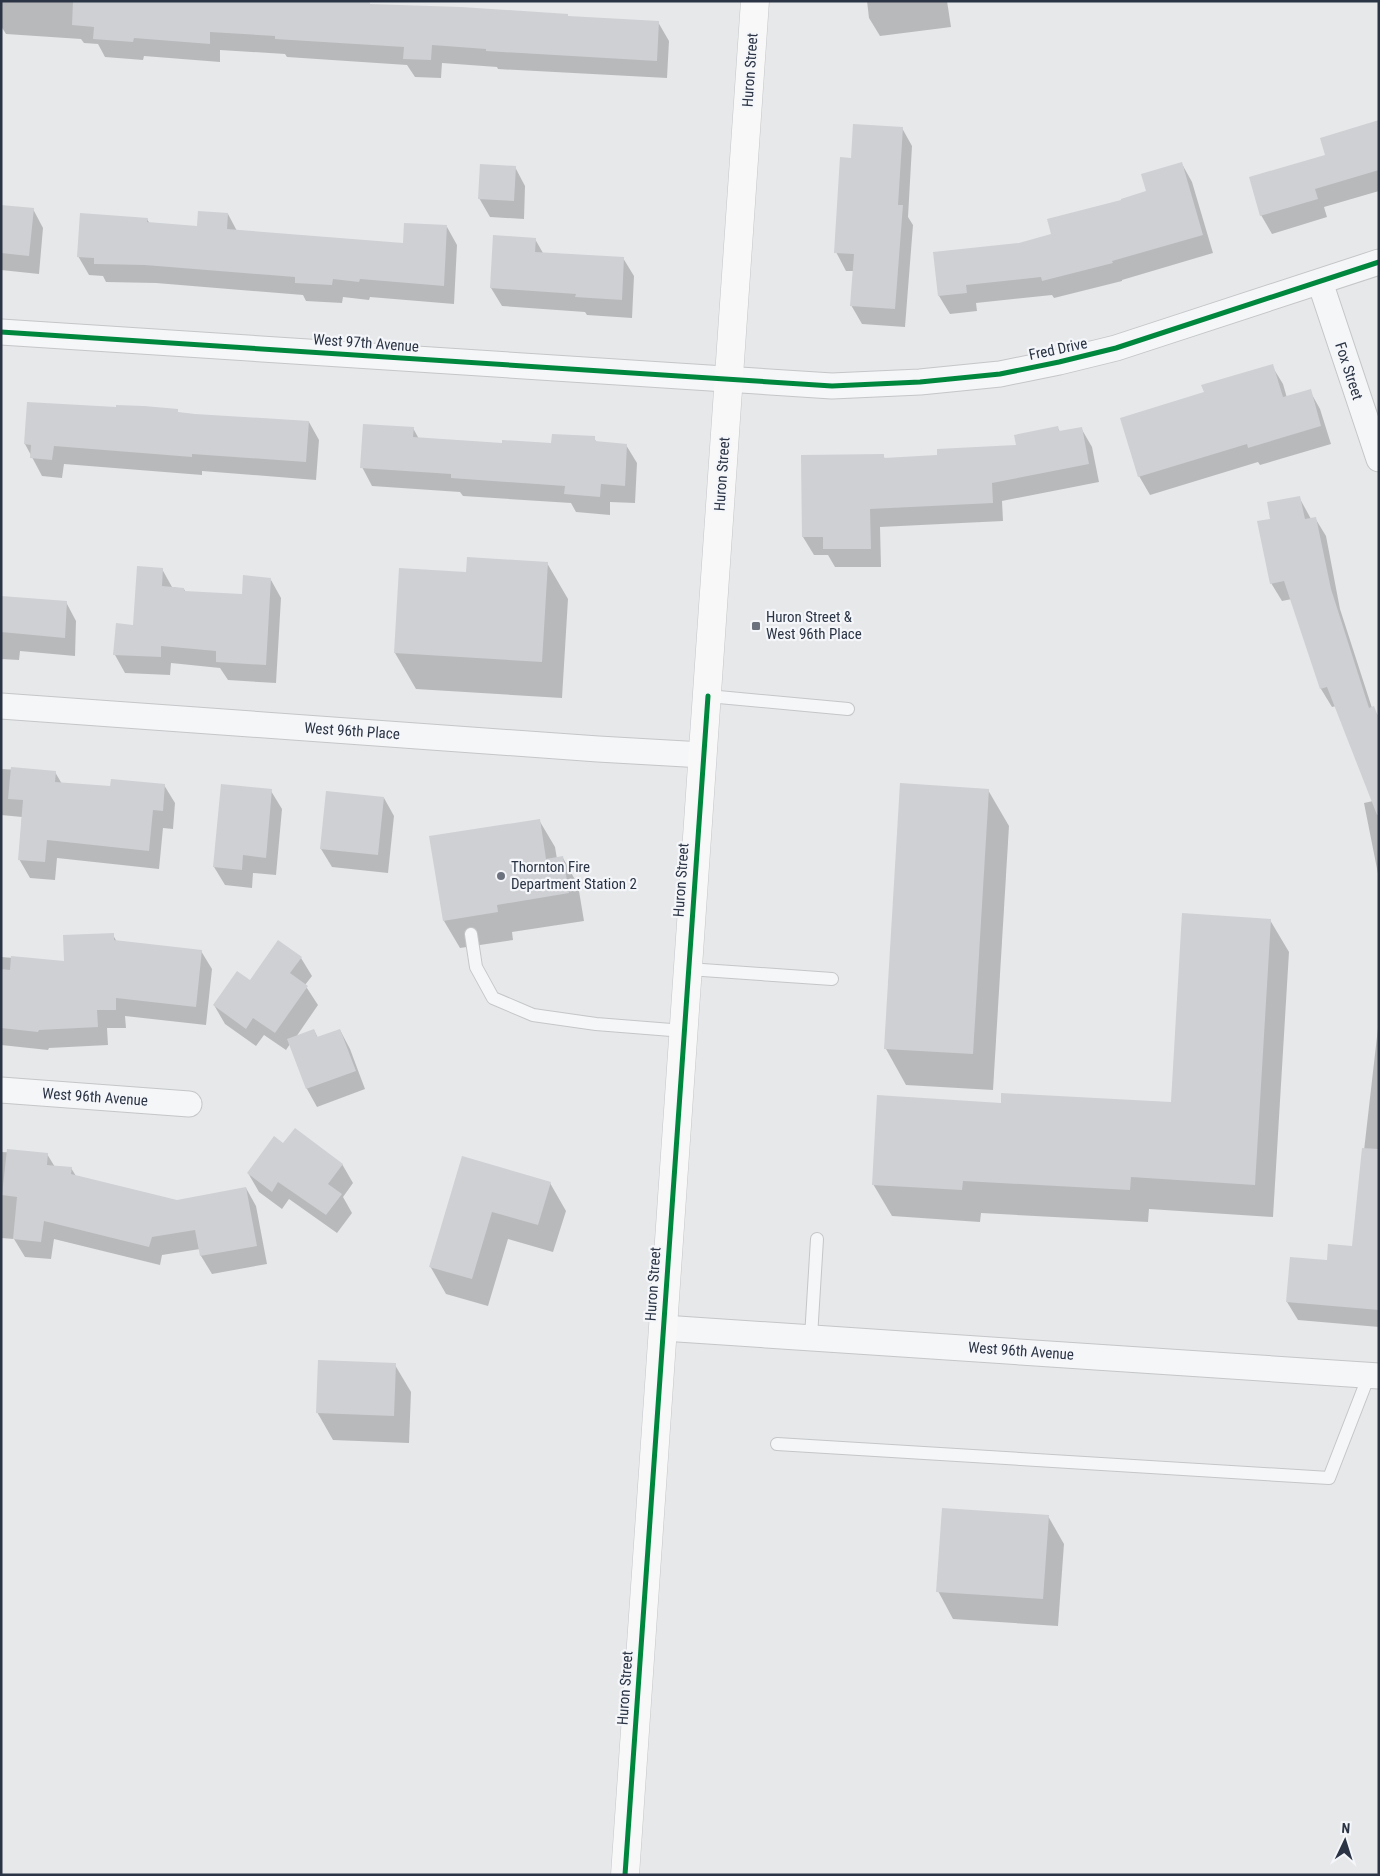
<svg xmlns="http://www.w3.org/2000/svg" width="1380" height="1876" font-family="'Roboto Condensed',sans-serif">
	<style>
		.shadow { fill: #0003 }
		.building { fill: #ced0d3 }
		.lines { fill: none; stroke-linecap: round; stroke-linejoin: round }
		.service-casing { stroke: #c4c6c8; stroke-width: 14 }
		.minor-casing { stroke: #c4c6c8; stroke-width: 27 }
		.secondary-casing { stroke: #c4c6c8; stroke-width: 29 }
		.service { stroke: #f5f6f7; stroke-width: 12 }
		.minor { stroke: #f5f6f7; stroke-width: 25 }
		.secondary { stroke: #f8f8f8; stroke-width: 28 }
		.cycleway-casing { stroke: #f4f6f9; stroke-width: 8 }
		.cycleway { stroke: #00873e; stroke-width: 5 }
		.poi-dot { fill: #6c737f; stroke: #f4f6f9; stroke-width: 2 }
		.labels { text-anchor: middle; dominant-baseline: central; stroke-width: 4.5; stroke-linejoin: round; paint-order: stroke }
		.street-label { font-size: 15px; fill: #2b3445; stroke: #f4f6f9 }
		.poi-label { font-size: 15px; fill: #2b3445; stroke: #f4f6f9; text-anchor: start }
	</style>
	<rect width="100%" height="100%" fill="#e6e8ea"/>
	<!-- shadow -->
	<g class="shadow">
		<polygon points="1,1 352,1 369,2 370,5 658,22 669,41 667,78 498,69 497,67 442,63 441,78 415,77 407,65 287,57 285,54 220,50 220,62 144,56 143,60 105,57 98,44 84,43 81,39 6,34 1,26"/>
		<polygon points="867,1 947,1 951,27 880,36 869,18"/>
		<polygon points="1379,122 1379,191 1324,207 1327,217 1272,234 1261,215 1326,156"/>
		<polygon points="902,128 912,146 908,217 913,225 905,327 862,324 851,305 854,271 846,271 836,252 852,159"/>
		<polygon points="1182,164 1192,182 1213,253 1122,280 1122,281 1054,298 1052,295 976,303 977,311 950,314 939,296 935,254 1019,244 1053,235 1123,201 1148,192"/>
		<polygon points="515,167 525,186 524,219 490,217 479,198"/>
		<polygon points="1,206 33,209 43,228 39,274 1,270"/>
		<polygon points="228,214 237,231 404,244 447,227 457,245 454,304 370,297 369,300 343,297 342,303 306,301 303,295 156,283 106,282 103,276 89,275 78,256 147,219 150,224 198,228"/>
		<polygon points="494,236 535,239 543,253 623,258 634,276 632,318 587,315 585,312 502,306 491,288"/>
		<polygon points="1272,366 1283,384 1287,398 1310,391 1320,409 1331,444 1260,465 1258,462 1150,495 1139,476 1205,393"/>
		<polygon points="117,409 177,410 179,414 309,422 319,440 316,480 202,471 202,475 64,464 62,478 42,476 25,444"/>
		<polygon points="413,428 419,439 503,445 553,445 594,438 597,443 626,445 637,463 635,503 610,502 610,515 576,512 571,503 463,496 460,492 372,486 362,467"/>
		<polygon points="1058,428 1060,432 1081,428 1092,447 1099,482 1002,501 1003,521 880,527 881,567 835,567 828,555 814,555 803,537 802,456 883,455 885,459 938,456 1018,447"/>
		<polygon points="1299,497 1311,519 1315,518 1326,536 1340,609 1372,708 1379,717 1379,879 1364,803 1373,801 1336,706 1332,707 1321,689 1292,599 1282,601 1271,583 1271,520"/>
		<polygon points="547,563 568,599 562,698 416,689 395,653 400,569 467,573"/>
		<polygon points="162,569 172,587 184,589 186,593 244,596 271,580 281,598 276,683 228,680 220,668 171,663 170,675 125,673 115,655 134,626"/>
		<polygon points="1,598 66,602 76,621 75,656 20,651 19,660 1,659"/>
		<polygon points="1,769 55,772 62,784 111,788 164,785 175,803 173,829 163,828 159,869 57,858 55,880 30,878 19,859 22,817 1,815"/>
		<polygon points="988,790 1009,826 993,1090 906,1085 886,1049"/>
		<polygon points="271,791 282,809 276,875 253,873 252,888 225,885 214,867"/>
		<polygon points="384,798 394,816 388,873 332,867 321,849"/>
		<polygon points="539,820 555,847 557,859 563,858 578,885 584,921 512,932 513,940 460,948 444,921"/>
		<polygon points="1270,920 1289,952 1273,1217 1149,1209 1148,1222 981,1213 980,1222 892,1216 873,1184 1002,1105 1172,1103"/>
		<polygon points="113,935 117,942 201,951 212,969 206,1025 125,1016 126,1028 107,1028 108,1045 49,1048 48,1050 1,1045 1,957 65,962"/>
		<polygon points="301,958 312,976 305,985 318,1005 296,1037 314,1030 318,1038 340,1030 350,1049 365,1089 317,1107 307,1089 290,1044 286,1050 264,1035 256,1046 225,1024 214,1005 251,981"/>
		<polygon points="1379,1019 1379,1327 1298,1320 1287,1302 1328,1261 1353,1247"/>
		<polygon points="284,1145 342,1164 353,1183 343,1197 352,1213 337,1233 289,1199 282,1209 259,1192 248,1173"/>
		<polygon points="1,1152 47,1154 55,1167 71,1168 76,1176 177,1201 246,1188 256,1206 267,1264 212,1274 201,1256 200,1249 162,1255 160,1265 54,1239 51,1259 25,1257 14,1239 1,1238"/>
		<polygon points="463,1157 550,1183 566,1211 553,1252 508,1239 488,1306 446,1294 430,1266"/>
		<polygon points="395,1365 411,1392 409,1443 333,1440 317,1412"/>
		<polygon points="1048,1516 1064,1544 1058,1626 953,1619 938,1591"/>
	</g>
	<!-- building -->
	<g class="building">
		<polygon points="73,1 370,1 369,4 461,7 568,14 568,16 659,21 657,61 486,51 486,49 432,45 431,60 403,59 404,47 275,39 275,36 210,32 210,44 134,38 133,42 93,39 94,27 72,25"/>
		<polygon points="1379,120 1379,170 1315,189 1318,199 1260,216 1249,177 1325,155 1320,138"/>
		<polygon points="853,124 903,127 898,205 903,205 895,309 850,306 854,254 834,253 840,157 851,158"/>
		<polygon points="1182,162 1203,235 1112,261 1113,263 1042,281 1041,277 966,285 967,293 938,296 933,252 1019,243 1051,234 1047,219 1121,200 1121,199 1146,191 1141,174"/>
		<polygon points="480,164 516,166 514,201 478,199"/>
		<polygon points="1,205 34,208 29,256 1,253"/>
		<polygon points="198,211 228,213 227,229 403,243 404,223 447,225 444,286 360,279 359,282 333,279 332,285 295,283 295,277 145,265 94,264 94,258 77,257 80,213 148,218 147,222 197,226"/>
		<polygon points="493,235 536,238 535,252 624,257 622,300 575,297 576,294 490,288"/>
		<polygon points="1273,364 1283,397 1311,389 1321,426 1248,448 1247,444 1138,477 1120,418 1204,392 1201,385"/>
		<polygon points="27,402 116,407 116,405 144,406 178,409 178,412 195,414 309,421 306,462 192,454 192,457 54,446 52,460 30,458 31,445 24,444"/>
		<polygon points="363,424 414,427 413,437 502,443 502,440 551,443 552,434 595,436 595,441 627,444 625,486 601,484 600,497 564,494 565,486 451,478 451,474 360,468"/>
		<polygon points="1058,426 1059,431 1082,427 1089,464 992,483 993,503 870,509 871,549 823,549 823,537 802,537 801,455 884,454 884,458 937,455 937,449 1016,445 1014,435"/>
		<polygon points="1300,496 1305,519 1316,517 1331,589 1369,708 1374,706 1379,719 1379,815 1377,815 1327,687 1320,689 1284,581 1270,584 1257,521 1270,519 1267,502"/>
		<polygon points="467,557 548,562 542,662 394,653 399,568 466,572"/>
		<polygon points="137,566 163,568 162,586 184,588 184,591 242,594 243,575 271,578 266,665 216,662 216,651 161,646 161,657 113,655 116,623 133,625"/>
		<polygon points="1,596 67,601 65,638 1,632"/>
		<polygon points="11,767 56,771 55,782 110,786 111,779 165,784 163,811 153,810 149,851 47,840 45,862 18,860 23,800 8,799"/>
		<polygon points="900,783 989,789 973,1054 884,1049"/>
		<polygon points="221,784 272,789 266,858 243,855 242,870 213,867"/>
		<polygon points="326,791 384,797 378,855 320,849"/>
		<polygon points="540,819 546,859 563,856 569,893 497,905 498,912 443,921 429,836"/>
		<polygon points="1182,913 1271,919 1255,1185 1131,1177 1130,1190 963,1181 962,1190 872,1185 877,1095 1001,1103 1001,1093 1171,1102"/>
		<polygon points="114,933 114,940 202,950 196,1007 116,998 116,1010 97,1010 98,1027 39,1030 38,1032 1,1028 1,969 10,970 11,956 64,961 63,935"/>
		<polygon points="278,940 302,957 290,973 308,986 275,1033 253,1018 246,1029 213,1005 237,971 250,980"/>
		<polygon points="314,1029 317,1037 340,1029 356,1071 306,1089 287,1039"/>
		<polygon points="295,1128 343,1164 328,1184 342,1194 326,1215 278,1182 272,1192 247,1173 274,1136 283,1143"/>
		<polygon points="1362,1148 1379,1149 1379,1310 1286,1302 1290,1257 1327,1260 1328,1244 1352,1246"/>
		<polygon points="7,1149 48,1153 47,1165 72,1167 71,1174 177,1200 246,1187 257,1246 200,1256 195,1230 152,1237 149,1247 44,1221 41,1242 13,1239 17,1197 2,1195"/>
		<polygon points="462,1156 551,1182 538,1225 492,1212 472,1279 429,1267"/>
		<polygon points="318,1360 396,1363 394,1416 316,1413"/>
		<polygon points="942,1508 1049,1515 1043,1599 936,1592"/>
	</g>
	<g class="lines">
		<!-- service casing -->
		<g class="service-casing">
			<g id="service">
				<polyline points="708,696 848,709"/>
				<polyline points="471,934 476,967 493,998 533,1015 596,1024 684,1031"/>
				<polyline points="688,969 832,979"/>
				<polyline points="811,1337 817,1239"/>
				<polyline points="777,1444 1329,1478 1369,1375"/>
			</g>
		</g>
		<!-- minor casing -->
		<g class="minor-casing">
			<g id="minor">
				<polyline points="1320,282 1379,459"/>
				<polyline points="1,332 832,386 920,382 1000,374 1059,362 1116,348 1379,262"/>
				<polyline points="1,706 598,749 703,755"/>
				<polyline points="1,1090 189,1104"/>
				<polyline points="663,1328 1379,1376"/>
			</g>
		</g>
		<!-- secondary casing -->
		<g class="secondary-casing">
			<polyline id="secondary" points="625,1875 755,1"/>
		</g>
		<!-- service -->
		<use href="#service" class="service"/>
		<!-- minor -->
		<use href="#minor" class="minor"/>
		<!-- secondary -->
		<use href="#secondary" class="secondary"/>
		<!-- cycleway casing -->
		<g class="cycleway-casing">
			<g id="cycleway">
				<polyline points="1,332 832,386 920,382 1000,374 1059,362 1116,348 1379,262"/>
				<polyline points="625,1875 708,696"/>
			</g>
		</g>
		<!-- cycleway -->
		<use href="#cycleway" class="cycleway"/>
	</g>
	<!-- markers -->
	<g class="poi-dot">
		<rect x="751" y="621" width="10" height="10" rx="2.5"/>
		<circle cx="501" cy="876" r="5"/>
	</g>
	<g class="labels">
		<!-- street labels -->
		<g class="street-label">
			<text transform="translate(750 70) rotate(-86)">Huron Street</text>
			<text transform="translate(366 343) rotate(4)">West 97th Avenue</text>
			<text transform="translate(1058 349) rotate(-12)">Fred Drive</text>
			<text transform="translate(1349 371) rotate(72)">Fox Street</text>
			<text transform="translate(722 474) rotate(-86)">Huron Street</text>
			<text transform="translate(352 731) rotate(4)">West 96th Place</text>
			<text transform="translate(681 880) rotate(-86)">Huron Street</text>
			<text transform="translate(95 1097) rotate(4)">West 96th Avenue</text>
			<text transform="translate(653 1284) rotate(-86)">Huron Street</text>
			<text transform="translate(1021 1351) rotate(4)">West 96th Avenue</text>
			<text transform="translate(625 1688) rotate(-86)">Huron Street</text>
		</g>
		<!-- poi labels -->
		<g class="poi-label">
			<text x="766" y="617">Huron Street &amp;<tspan x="766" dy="17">West 96th Place</tspan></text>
			<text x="511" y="867">Thornton Fire<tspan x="511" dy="17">Department Station 2</tspan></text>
		</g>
	</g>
	<!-- border -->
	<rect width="1380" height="1876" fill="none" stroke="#2b3445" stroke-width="5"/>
	<!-- north arrow -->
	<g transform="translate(1345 1841) rotate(4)" stroke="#f4f6f9" stroke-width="4" paint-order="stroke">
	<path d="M0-4L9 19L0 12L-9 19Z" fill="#2b3445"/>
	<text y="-8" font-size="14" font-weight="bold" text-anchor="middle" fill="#2b3445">N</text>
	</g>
</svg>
